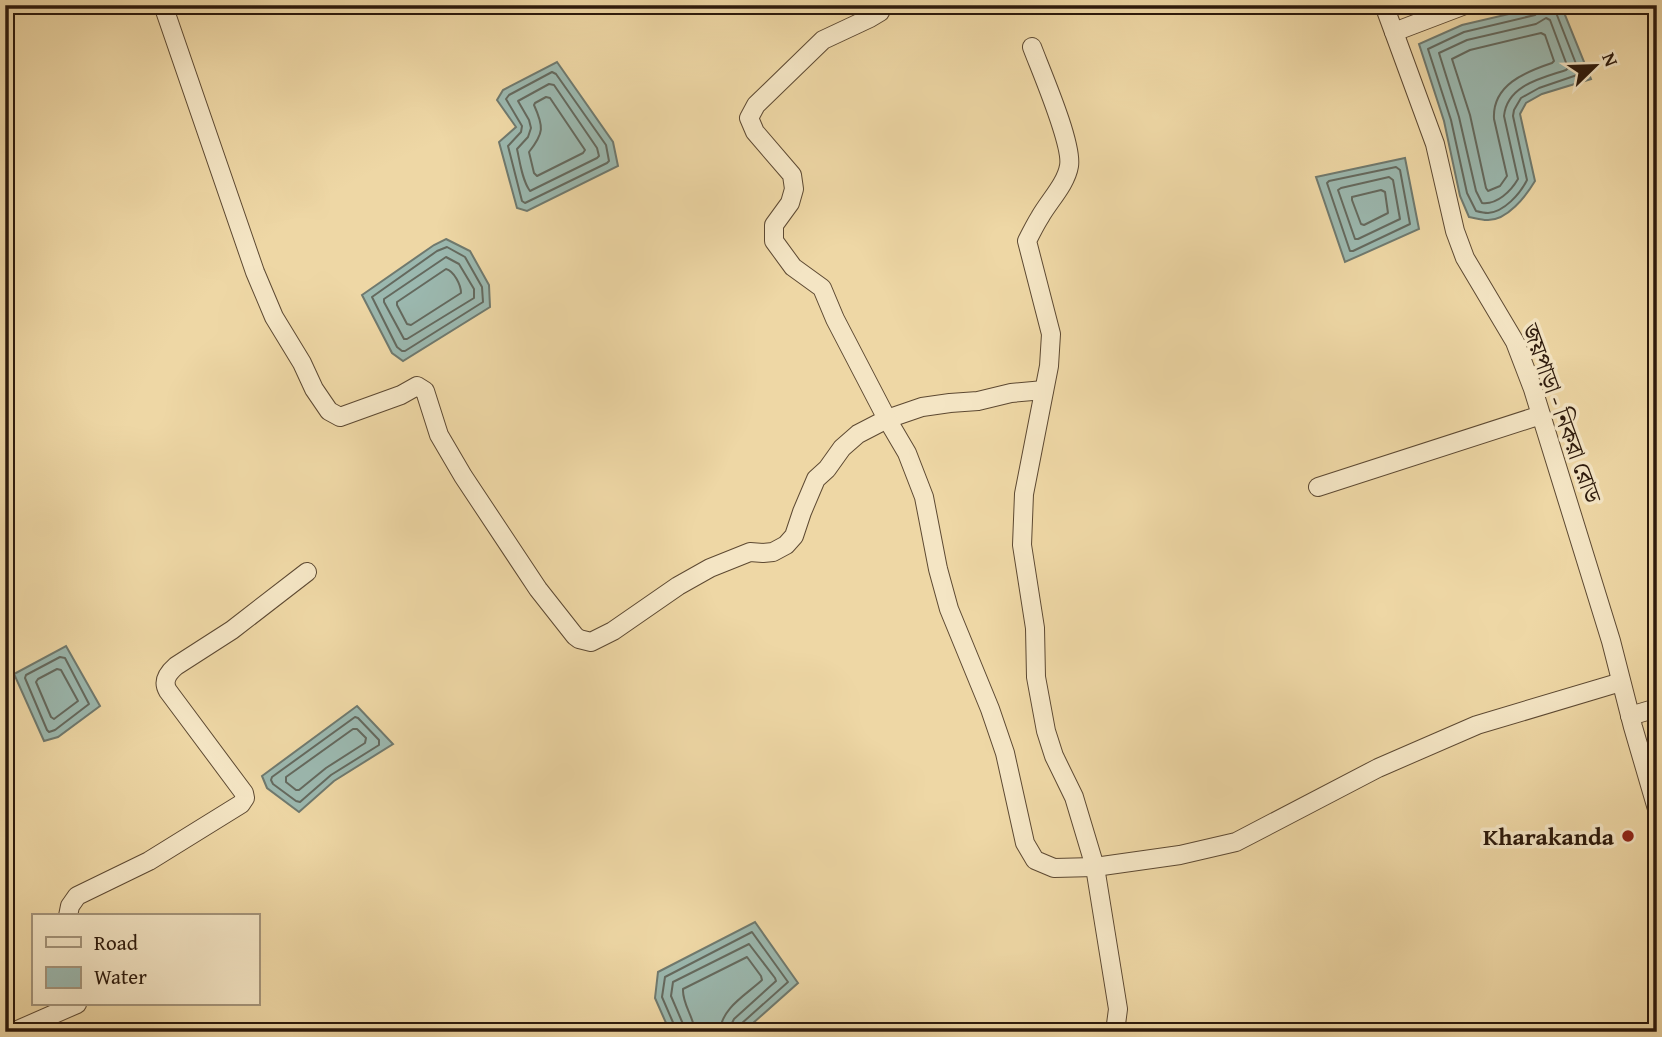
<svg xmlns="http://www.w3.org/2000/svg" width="1662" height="1037" font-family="'Gentium Book Plus','Noto Serif Bengali',serif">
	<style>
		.water { fill: #9bb8af; stroke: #6f796e; stroke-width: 2 }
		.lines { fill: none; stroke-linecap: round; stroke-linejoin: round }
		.shore { stroke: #64695e; stroke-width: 2 }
		.minor-casing { stroke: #5d4932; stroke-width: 20 }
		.minor { stroke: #f4e5c4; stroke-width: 18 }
		.poi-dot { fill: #8f2418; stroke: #f4e5c4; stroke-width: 2.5 }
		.labels { text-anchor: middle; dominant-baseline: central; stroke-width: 7; stroke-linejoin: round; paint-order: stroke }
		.street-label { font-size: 24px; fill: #2d1a0c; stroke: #f4e5c4 }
		.poi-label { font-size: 24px; font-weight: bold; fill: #2d1a0c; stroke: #f4e5c4; text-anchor: end }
	</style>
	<rect width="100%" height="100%" fill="#eed7a5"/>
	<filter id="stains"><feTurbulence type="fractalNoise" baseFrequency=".00286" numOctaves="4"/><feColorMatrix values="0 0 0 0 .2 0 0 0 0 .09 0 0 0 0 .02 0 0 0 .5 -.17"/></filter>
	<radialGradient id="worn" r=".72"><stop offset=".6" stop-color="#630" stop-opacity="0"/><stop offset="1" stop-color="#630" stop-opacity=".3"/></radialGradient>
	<!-- water -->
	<g class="water">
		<path d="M1547,5H1561L1591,79L1542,94L1526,103L1520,114L1535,181C1526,196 1507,221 1487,220C1481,220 1475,218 1469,217L1460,196L1444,121L1419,44L1462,25Z"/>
		<polygon points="557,62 613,142 618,166 527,211 517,208 499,142 516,127 497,100 503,90"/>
		<polygon points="1405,158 1419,229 1345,262 1316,177"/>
		<polygon points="446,239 470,251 489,285 490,307 403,361 392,353 362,295 434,245"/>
		<polygon points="66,646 100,706 58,737 44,741 14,674"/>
		<polygon points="357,706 393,744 334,781 299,812 267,788 262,776"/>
		<polygon points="755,922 798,983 743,1032 670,1032 655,998 658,972"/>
	</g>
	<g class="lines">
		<!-- shore -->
		<g class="shore">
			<path d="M1540,5L1539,11L1535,15L1464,32L1428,49L1451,120L1467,193L1476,211C1480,212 1484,213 1488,213C1504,212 1520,194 1527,180L1513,116L1514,110L1521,98L1539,88L1580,74L1555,10V5"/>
			<path d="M1546,18L1550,20L1568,68L1566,70C1542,78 1507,85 1504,116L1518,179C1511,191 1497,205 1482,203L1476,191L1459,117L1439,53L1467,40L1536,24Z"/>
			<path d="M1541,33L1545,35L1554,61L1552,63C1525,72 1492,85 1494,119L1507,176L1500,186L1488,191L1486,188L1470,115L1452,59L1470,50Z"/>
			<polygon points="552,72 556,74 606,145 609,161 607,163 525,203 522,201 508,146 521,132 522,126 506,99 509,95"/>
			<path d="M549,84L554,85L597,148L599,156L597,158L530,191C522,180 520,162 517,149L528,137L531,128L529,120L518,101Z"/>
			<path d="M546,97L550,98L585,150L583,153L537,176L534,173L529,152C544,133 544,127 534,105L535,103Z"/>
			<polygon points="1396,167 1400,170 1410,224 1353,251 1350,251 1327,183 1329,181"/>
			<polygon points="1389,177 1393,180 1400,219 1358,239 1355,239 1338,190 1341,188"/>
			<polygon points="1381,190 1385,192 1388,213 1364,225 1361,224 1352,200 1352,197"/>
			<polygon points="447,247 465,257 482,287 483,302 405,351 402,351 397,347 372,297 437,251"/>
			<polygon points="446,257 459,264 474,289 474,298 407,339 404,339 384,302 384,299"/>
			<path d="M446,269C454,271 461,285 461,293L411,325L407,324L397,305V302Z"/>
			<polygon points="60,657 65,658 89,704 55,730 49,732 47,730 25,678 26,675"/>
			<polygon points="57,669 61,670 78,701 54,719 51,717 36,682 38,679"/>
			<polygon points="355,717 358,718 379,740 379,745 331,775 300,802 296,801 273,784 271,780 272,777"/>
			<polygon points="353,729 357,729 366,738 365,743 326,768 299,790 296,790 286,782 286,777"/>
			<polyline points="675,1032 675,1027 662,997 665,977 752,932 788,982 741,1024 739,1032"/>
			<polyline points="684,1032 683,1024 671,996 673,982 749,944 775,978 776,981 734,1019 731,1025 730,1032"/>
			<path d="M695,1032C694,1017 682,1004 683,989L747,957L761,976L762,980C746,995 721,1008 720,1032"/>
		</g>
		<!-- minor casing -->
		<g class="minor-casing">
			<g id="minor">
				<polyline points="163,5 255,272 274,317 302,363 314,389 329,411 340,417 401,395 417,386 425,391 439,435 463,476 538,589 575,636 579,639 591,642 613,631 678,586 710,568 750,552 763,553 773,552 786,545 794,536 802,512 816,479 827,469 842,448 858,434 887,419 922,407 950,403 978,401 1011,393 1044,390"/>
				<polyline points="883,5 880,12 870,18 823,40 756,105 749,118 755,132 792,175 794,189 790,203 774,225 774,241 793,267 822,288 835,319 887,419 907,453 924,497 938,569 949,609 990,709 1005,753 1025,843 1035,860 1054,868 1095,867 1180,855 1236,842 1378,768 1477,725 1621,682"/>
				<polyline points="1384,5 1435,144 1455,231 1465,258 1515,342 1533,389 1611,641 1633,727 1657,809"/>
				<polyline points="1394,32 1465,5"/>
				<path d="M1032,47C1041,71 1073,144 1069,166C1066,184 1049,201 1040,217C1035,225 1031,233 1027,241L1051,334L1049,366L1024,494L1022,545L1035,628L1036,677L1046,731L1054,756L1074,797L1095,867L1118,1009L1115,1032"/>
				<polyline points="1318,487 1541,415"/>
				<polyline points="1630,716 1657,708"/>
				<path d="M68,916L70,906L77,896L149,861L241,804L245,798L244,793L168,691C162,681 168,673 176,666L232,630L307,572"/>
				<polyline points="13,1032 77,1004"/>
			</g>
		</g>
		<!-- minor -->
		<use href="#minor" class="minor"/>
	</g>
	<!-- markers -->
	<circle class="poi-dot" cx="1628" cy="836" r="7"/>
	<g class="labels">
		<!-- street labels -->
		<g class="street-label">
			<text transform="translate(1562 413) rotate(70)">জয়পাড়া - নিকরা রোড</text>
		</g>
		<!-- poi labels -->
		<g class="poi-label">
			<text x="1614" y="836">Kharakanda</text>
		</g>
	</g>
	<!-- margin -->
	<rect width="1662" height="1037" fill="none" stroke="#eed7a5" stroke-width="28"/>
	<rect x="7" y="7" width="1648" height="1023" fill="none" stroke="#2d1a0c" stroke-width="3.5"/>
	<rect x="14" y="14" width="1634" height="1009" fill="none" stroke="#2d1a0c" stroke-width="2"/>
	<!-- legend -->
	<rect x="32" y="914" width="228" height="91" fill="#f4e5c4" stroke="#a4947a" stroke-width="2"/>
	<rect x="46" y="937" width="35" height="10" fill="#f4e5c4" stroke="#a4947a" stroke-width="2"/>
	<text x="94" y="950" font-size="21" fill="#2d1a0c">Road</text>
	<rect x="46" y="967" width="35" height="21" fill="#9bb8af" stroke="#a4947a" stroke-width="2"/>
	<text x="94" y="984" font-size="21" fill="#2d1a0c">Water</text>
	<!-- north arrow -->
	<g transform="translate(1595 66) rotate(67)" stroke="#f4e5c4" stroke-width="5" paint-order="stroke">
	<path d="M0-5L12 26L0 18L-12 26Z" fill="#2d1a0c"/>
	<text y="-10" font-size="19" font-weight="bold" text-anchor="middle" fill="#2d1a0c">N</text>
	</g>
	<rect width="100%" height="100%" filter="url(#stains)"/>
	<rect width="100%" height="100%" fill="url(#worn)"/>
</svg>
